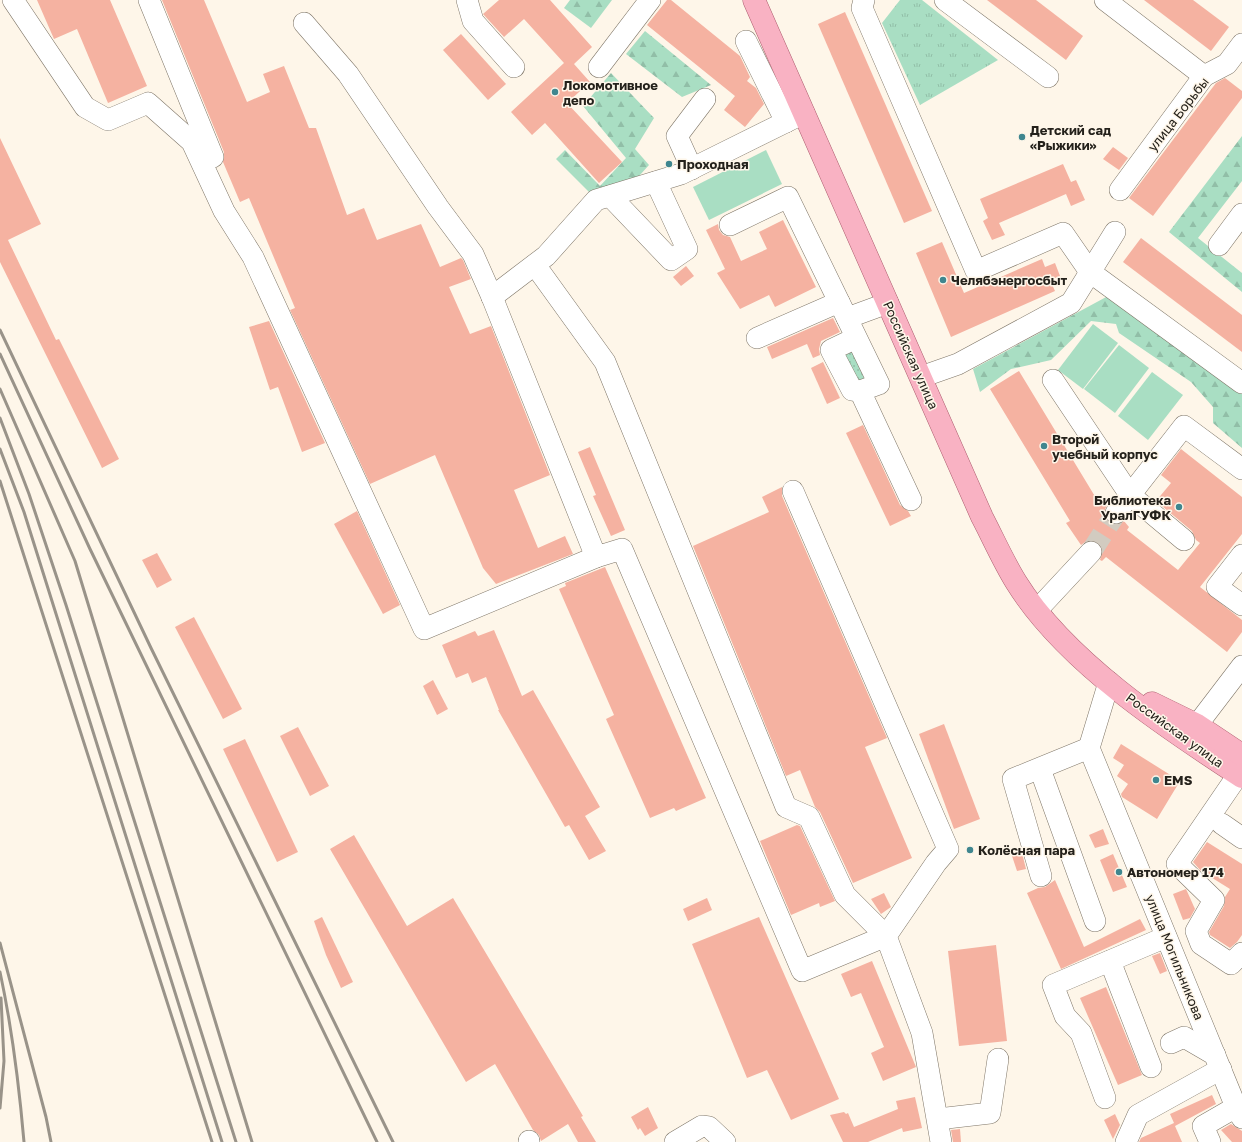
<svg xmlns="http://www.w3.org/2000/svg" width="1242" height="1142" font-family="'Golos Text',sans-serif">
	<style>
		.grass { fill: url(#grass-dots) }
		.forest { fill: url(#forest-firs) }
		.park { fill: url(#park-tufts) }
		.garden { fill: #a9dec3 }
		.building { fill: #f5b2a1 }
		.lines { fill: none; stroke-linecap: round; stroke-linejoin: round }
		.minor-tunnel { stroke: #d2cbc0; stroke-width: 21; stroke-dasharray: 21 10; stroke-linecap: butt }
		.minor-casing { stroke: #7f7668; stroke-width: 22 }
		.major-casing { stroke: #ac5d6e; stroke-width: 23 }
		.minor { stroke: #fff; stroke-width: 21 }
		.major { stroke: #f9b2c3; stroke-width: 22 }
		.rail { stroke: #999389; stroke-width: 3 }
		.poi-dot { fill: #3f868f; stroke: #fef6e9; stroke-width: 1.5 }
		.labels { text-anchor: middle; dominant-baseline: central; stroke-width: 3; stroke-linejoin: round; paint-order: stroke }
		.poi-label { font-size: 13px; font-weight: bold; fill: #24211b; stroke: #fef6e9; text-anchor: start }
		.street-label { font-size: 13px; fill: #24211b; stroke: #fef6e9 }
	</style>
	<defs>
		<pattern id="grass-dots" width="8" height="8" patternUnits="userSpaceOnUse"><rect width="8" height="8" fill="#a9dec3"/><path d="M2 2h.1M6 6h.1" fill="none" stroke="#91bea7" stroke-width="1.8" stroke-linecap="round"/></pattern>
		<pattern id="forest-firs" width="22" height="20" patternUnits="userSpaceOnUse"><rect width="22" height="20" fill="#a9dec3"/><path d="M5 1l3.5 6h-7zM16 11l3.5 6h-7z" fill="#91bea7"/></pattern>
		<pattern id="park-tufts" width="24" height="20" patternUnits="userSpaceOnUse"><rect width="24" height="20" fill="#a9dec3"/><path d="M3 7l-1-3M5 7V3M7 7l1-3M15 17l-1-3M17 17v-4M19 17l1-3" fill="none" stroke="#91bea7"/></pattern>
	</defs>
	<rect width="100%" height="100%" fill="#fef6e9"/>
	<!-- grass -->
	<polygon class="grass" points="851,350 865,379 857,383 843,354"/>
	<!-- forest -->
	<g class="forest">
		<polygon points="570,0 612,0 591,28 564,8"/>
		<polygon points="645,31 711,85 682,97 626,54"/>
		<polygon points="611,73 654,118 635,149 649,165 630,186 592,195 556,159 565,150 600,186 626,158 583,106"/>
		<polygon points="1242,136 1242,181 1198,238 1242,273 1242,292 1169,232"/>
		<polygon points="1108,296 1242,392 1242,448 1213,423 1213,407 1191,382 1119,333 1116,324 1091,321 1051,360 1011,369 980,392 973,369"/>
	</g>
	<!-- park -->
	<polygon class="park" points="900,0 922,0 998,60 920,105 882,23"/>
	<!-- garden -->
	<g class="garden">
		<polygon points="766,150 782,184 709,220 693,187"/>
		<polygon points="1093,324 1118,343 1083,389 1058,370"/>
		<polygon points="1119,345 1149,368 1115,413 1084,389"/>
		<polygon points="1152,372 1183,395 1148,440 1118,416"/>
	</g>
	<!-- building -->
	<g class="building">
		<polygon points="37,0 110,0 147,86 108,103 77,29 54,39"/>
		<polygon points="162,0 204,0 247,102 270,92 263,74 284,66 309,128 316,128 347,215 364,208 377,240 421,224 440,267 461,258 463,260 471,279 449,287 470,334 491,326 550,475 514,490 538,548 565,536 573,554 496,584 483,568 435,455 370,484 290,310 295,308 249,198 240,202 223,162 224,152"/>
		<polygon points="499,0 550,0 592,47 574,64 590,82 567,103 622,162 599,183 545,123 532,135 511,112 564,63 524,19 504,37 483,14"/>
		<polygon points="667,0 671,0 740,56 750,77 747,81 756,88 764,104 745,127 724,110 735,96 647,25"/>
		<polygon points="987,0 1036,0 1083,36 1066,60"/>
		<polygon points="1144,0 1193,0 1229,27 1211,51"/>
		<polygon points="845,12 932,211 904,223 818,24"/>
		<polygon points="461,34 506,84 488,100 443,50"/>
		<polygon points="1225,78 1242,91 1242,98 1153,216 1129,198 1216,83"/>
		<polygon points="0,138 41,224 8,240 56,340 59,339 119,459 102,468 0,262"/>
		<polygon points="1113,147 1128,158 1119,170 1103,159"/>
		<polygon points="1063,164 1071,182 1076,180 1085,200 1071,206 1066,194 999,223 1005,235 992,240 983,221 988,218 980,199"/>
		<polygon points="783,220 816,287 775,307 769,295 740,309 717,273 725,269 706,230 718,224 719,230 723,235 730,237 741,261 767,249 759,232"/>
		<polygon points="1141,238 1242,315 1242,352 1123,262"/>
		<polygon points="942,242 964,293 1042,259 1045,267 1055,263 1060,276 1050,280 1055,291 951,337 916,253"/>
		<polygon points="686,266 694,276 681,286 673,277"/>
		<polygon points="833,318 840,332 821,341 819,349 820,355 813,358 807,344 772,359 767,347"/>
		<polygon points="269,321 325,443 302,452 278,387 270,390 249,327"/>
		<polygon points="823,362 840,398 827,404 811,368"/>
		<polygon points="1019,371 1099,503 1103,501 1107,505 1104,512 1105,517 1108,522 1115,525 1124,521 1129,527 1127,530 1178,570 1200,543 1196,540 1192,531 1156,501 1171,483 1161,475 1181,449 1242,497 1242,534 1200,587 1242,620 1242,632 1227,652 1106,557 1102,561 1100,560 1103,549 1099,543 1094,540 1088,540 1081,545 1066,523 1070,521 990,389"/>
		<polygon points="863,425 900,505 908,511 911,516 890,526 846,433"/>
		<polygon points="590,447 625,530 611,536 593,496 596,495 578,452"/>
		<polygon points="782,487 782,496 887,738 865,747 912,858 853,883 820,812 815,807 800,770 786,776 693,546 769,512 762,497"/>
		<polygon points="357,511 400,605 383,614 334,524"/>
		<polygon points="157,553 172,580 157,588 142,560"/>
		<polygon points="605,567 706,798 676,811 674,808 650,818 606,719 614,715 559,589 566,586 565,583"/>
		<polygon points="194,617 242,709 223,719 175,627"/>
		<polygon points="494,630 522,696 533,690 600,807 585,816 606,851 589,860 569,825 565,827 498,710 499,710 486,677 472,683 468,673 456,678 442,645 475,631 478,636"/>
		<polygon points="433,680 448,709 437,715 423,686"/>
		<polygon points="944,724 980,819 954,829 919,734"/>
		<polygon points="298,727 329,786 310,796 280,736"/>
		<polygon points="245,739 298,852 277,862 223,749"/>
		<polygon points="1121,744 1180,781 1157,819 1122,797 1121,794 1128,784 1117,776 1124,765 1113,758"/>
		<polygon points="797,825 800,826 835,901 820,907 819,903 791,915 760,841"/>
		<polygon points="1103,829 1109,844 1095,848 1089,835"/>
		<polygon points="354,835 407,926 453,898 583,1116 581,1117 596,1142 578,1142 568,1124 541,1141 539,1135 533,1130 495,1064 466,1082 330,849"/>
		<polygon points="1207,842 1242,864 1242,935 1237,942 1230,948 1210,935 1209,932 1224,906 1225,897 1230,889 1201,871 1193,862"/>
		<polygon points="1022,853 1026,869 1017,871 1012,856"/>
		<polygon points="1113,854 1127,887 1113,892 1100,860"/>
		<polygon points="1055,880 1084,947 1140,919 1146,930 1061,969 1027,893 1038,888 1045,887"/>
		<polygon points="1186,889 1195,909 1190,918 1183,920 1173,894"/>
		<polygon points="884,893 891,907 881,914 871,899"/>
		<polygon points="707,898 712,910 688,921 683,909"/>
		<polygon points="322,917 353,982 341,988 326,955 314,921"/>
		<polygon points="759,917 839,1099 791,1120 767,1070 747,1078 692,944"/>
		<polygon points="996,945 1007,1041 959,1046 948,951"/>
		<polygon points="1160,953 1167,971 1160,974 1152,956"/>
		<polygon points="872,961 916,1067 883,1081 871,1053 884,1047 861,993 851,997 841,974"/>
		<polygon points="1106,987 1142,1075 1118,1085 1080,998"/>
		<polygon points="1212,1095 1216,1104 1175,1126 1182,1142 1139,1142 1141,1138 1174,1123 1170,1114"/>
		<polygon points="915,1097 922,1128 903,1132 902,1128 868,1142 843,1142 830,1115 844,1112 846,1114 848,1113 854,1127 898,1109 896,1101"/>
		<polygon points="648,1107 658,1128 645,1136 640,1128 638,1130 631,1117"/>
		<polygon points="1115,1114 1120,1125 1113,1139 1104,1120"/>
		<polygon points="1231,1124 1242,1131 1242,1142 1232,1142 1221,1130"/>
		<polygon points="960,1129 961,1142 953,1142 951,1130"/>
	</g>
	<g class="lines">
		<!-- minor-tunnel -->
		<polyline class="minor-tunnel" points="1091,552 1116,513"/>
		<!-- minor casing -->
		<g class="minor-casing">
			<g id="minor">
				<polyline points="13,0 85,107 108,120 148,103 192,142 224,211 253,257 424,629 596,557"/>
				<polyline points="149,0 213,157"/>
				<polyline points="467,0 473,21 514,67"/>
				<polyline points="864,0 862,8 976,271 1063,233 1090,272 1242,383"/>
				<polyline points="945,0 1048,77"/>
				<polyline points="1105,0 1204,76"/>
				<polyline points="304,23 348,74 438,207 473,254 492,297 596,557 622,549 802,971 886,936 845,895 809,817 786,807 605,362 535,265"/>
				<polyline points="746,41 786,122"/>
				<polyline points="599,67 650,0"/>
				<polyline points="692,169 677,136 705,99"/>
				<polyline points="1120,190 1204,76 1227,64 1242,44"/>
				<polyline points="610,196 671,260 687,249 656,182"/>
				<polyline points="730,225 788,197 879,384 860,391 911,500"/>
				<polyline points="1219,245 1242,214"/>
				<polyline points="492,297 546,256 596,200 681,174 804,113"/>
				<polyline points="847,318 888,303"/>
				<polyline points="757,338 839,302"/>
				<polyline points="856,338 831,350 852,390 860,391"/>
				<polyline points="921,377 958,364 1071,303 1115,232"/>
				<polyline points="1053,380 1130,495 1184,540"/>
				<polyline points="793,491 948,849 936,863 886,936 922,1033 941,1142"/>
				<polyline points="1116,513 1184,426 1242,469"/>
				<polyline points="1242,555 1217,587 1242,605"/>
				<polyline points="1037,610 1091,552"/>
				<polyline points="1109,682 1089,748 1236,1107 1242,1118"/>
				<polyline points="1197,725 1242,666"/>
				<polyline points="1040,769 1095,921"/>
				<polyline points="1238,775 1177,864 1214,900 1196,931 1201,944 1231,964 1242,953"/>
				<polyline points="1222,824 1242,838"/>
				<polyline points="1041,876 1013,779 1089,748"/>
				<polyline points="1110,961 1151,1067"/>
				<polyline points="1171,1043 1184,1037 1215,1055"/>
				<polyline points="1105,1098 1081,1033 1065,1016 1053,985 1166,937"/>
				<polyline points="938,1119 990,1113 998,1059"/>
				<polyline points="529,1141 529,1142"/>
				<polyline points="675,1142 702,1126 709,1127 725,1142"/>
				<polyline points="1126,1142 1138,1115 1221,1069"/>
				<polyline points="1210,1142 1203,1126 1236,1107"/>
			</g>
		</g>
		<!-- major casing -->
		<g class="major-casing">
			<g id="major">
				<path d="M754,0L982,517C993,538 1003,561 1016,582C1065,661 1165,727 1242,777"/>
				<polyline points="1152,703 1197,725 1242,755"/>
			</g>
		</g>
		<!-- minor -->
		<use href="#minor" class="minor"/>
		<!-- major -->
		<use href="#major" class="major"/>
		<!-- rail -->
		<g class="rail">
			<polyline points="0,330 151,648 393,1142"/>
			<polyline points="0,354 90,549 377,1142"/>
			<polyline points="0,389 75,561 252,1142"/>
			<polyline points="0,418 29,494 66,605 236,1142"/>
			<polyline points="0,449 24,512 222,1142"/>
			<polyline points="0,481 212,1142"/>
			<polyline points="0,943 46,1117 51,1142"/>
			<path d="M0,972C12,1028 19,1084 24,1142"/>
			<polyline points="0,1108 4,1061 1,998"/>
		</g>
	</g>
	<!-- markers -->
	<g class="poi-dot">
		<circle cx="555" cy="92" r="4"/>
		<circle cx="1022" cy="137" r="4"/>
		<circle cx="669" cy="164" r="4"/>
		<circle cx="943" cy="280" r="4"/>
		<circle cx="1044" cy="446" r="4"/>
		<circle cx="1179" cy="507" r="4"/>
		<circle cx="1156" cy="780" r="4"/>
		<circle cx="970" cy="850" r="4"/>
		<circle cx="1119" cy="872" r="4"/>
	</g>
	<g class="labels">
		<!-- poi labels -->
		<g class="poi-label">
			<text x="563" y="85">Локомотивное<tspan x="563" dy="15">депо</tspan></text>
			<text x="1030" y="130">Детский сад<tspan x="1030" dy="15">«Рыжики»</tspan></text>
			<text x="677" y="164">Проходная</text>
			<text x="951" y="280">Челябэнергосбыт</text>
			<text x="1052" y="439">Второй<tspan x="1052" dy="15">учебный корпус</tspan></text>
			<text x="1171" y="500" text-anchor="end">Библиотека<tspan x="1171" dy="15">УралГУФК</tspan></text>
			<text x="1164" y="780">EMS</text>
			<text x="978" y="850">Колёсная пара</text>
			<text x="1127" y="872">Автономер 174</text>
		</g>
		<!-- street labels -->
		<g class="street-label">
			<text transform="translate(1178 114) rotate(-52)">улица Борьбы</text>
			<text transform="translate(911 355) rotate(66)">Российская улица</text>
			<text transform="translate(1175 730) rotate(36)">Российская улица</text>
			<text transform="translate(1175 957) rotate(68)">улица Могильникова</text>
		</g>
	</g>
</svg>
